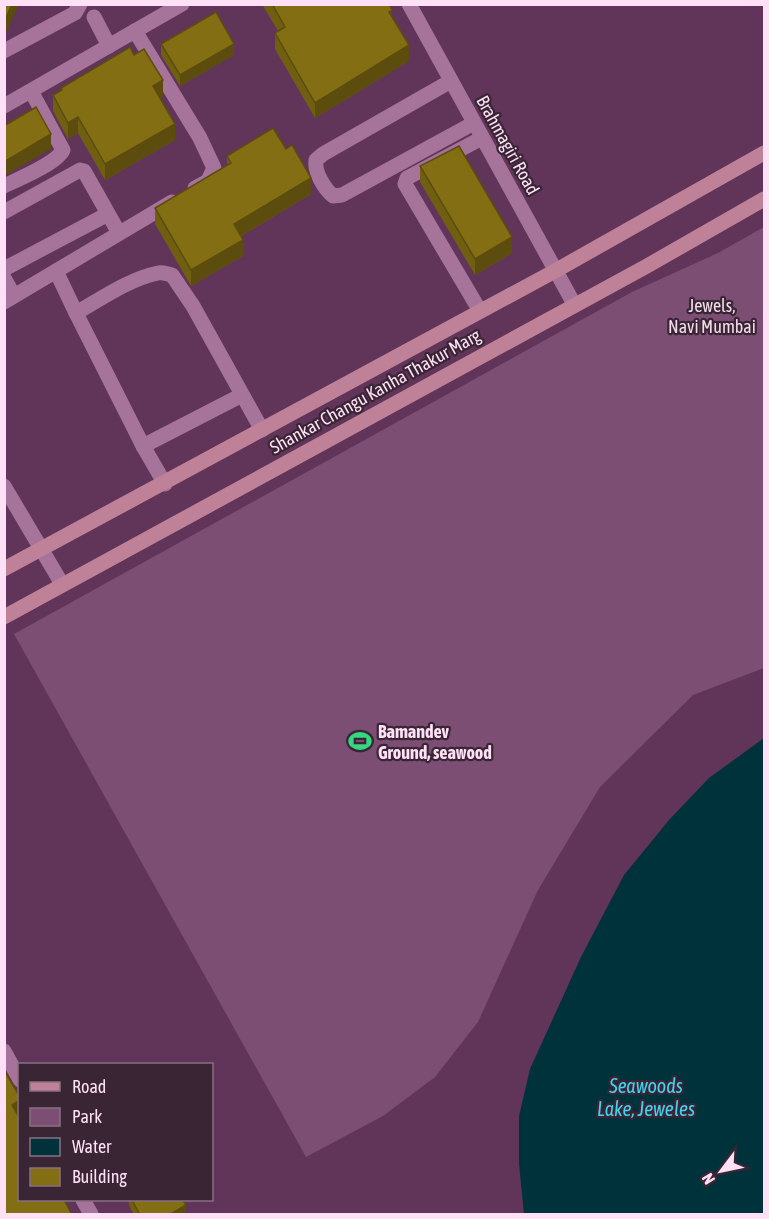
<svg xmlns="http://www.w3.org/2000/svg" width="769" height="1219" font-family="'Asap Condensed',sans-serif">
	<style>
		.green { fill: #7d4e74 }
		.water { fill: #00323c }
		.lines { fill: none; stroke-linecap: round; stroke-linejoin: round }
		.street { stroke: #a6739b; stroke-width: 15 }
		.secondary { stroke: #bf8197; stroke-width: 15 }
		.wall { fill: #715f11 }
		.shaded-wall { fill: #5c4d0e }
		.building { fill: #836e14; stroke: #5c4d0e; stroke-width: 1.5 }
		.labels { text-anchor: middle; dominant-baseline: central; stroke-width: 4.5; stroke-linejoin: round; paint-order: stroke }
		.street-label { font-size: 18px; fill: #fee1f6; stroke: #3a2535 }
		.park-label { font-size: 18px; fill: #f2dcec; stroke: #3a2535 }
		.poi-label { font-size: 18px; font-weight: bold; fill: #fee1f6; stroke: #3a2535; text-anchor: start }
		.water-label { font-size: 20px; font-style: italic; fill: #3ed5f3; stroke: #3a2535 }
	</style>
	<rect width="100%" height="100%" fill="#613459"/>
	<!-- green -->
	<polygon class="green" points="764,227 764,668 693,695 600,787 538,890 478,1022 435,1077 383,1116 306,1157 14,634 632,292 718,253"/>
	<!-- water -->
	<polygon class="water" points="764,738 764,1214 524,1214 519,1164 519,1116 530,1069 581,957 624,875 669,820 709,778"/>
	<g class="lines">
		<!-- street -->
		<g class="street">
			<polyline points="409,4 574,304"/>
			<polyline points="94,17 109,46"/>
			<polyline points="135,31 200,138 214,168 208,181 195,188"/>
			<polyline points="4,51 75,13 80,4"/>
			<path d="M451,81L323,154L316,160C314,172 324,188 333,196L342,195L474,123"/>
			<polyline points="4,106 182,4"/>
			<path d="M4,186C19,179 57,163 63,150L31,91"/>
			<polyline points="4,212 80,170 84,171 119,233"/>
			<polyline points="4,269 108,214"/>
			<polyline points="56,271 76,313"/>
			<polyline points="4,278 14,296"/>
			<polyline points="4,302 172,202"/>
			<polyline points="480,311 405,184 407,178 482,138"/>
			<polyline points="143,446 242,395"/>
			<path d="M165,484L143,446L76,313C101,299 129,279 158,273C163,272 167,274 172,275L193,306L262,430"/>
			<polyline points="4,486 62,584"/>
			<polyline points="4,1051 20,1080"/>
			<polyline points="83,1200 91,1214"/>
		</g>
		<!-- secondary -->
		<g class="secondary">
			<polyline points="4,569 555,271 764,153"/>
			<polyline points="4,617 647,266 764,199"/>
		</g>
	</g>
	<!-- wall -->
	<g class="wall">
		<polygon points="262,4 389,4 392,17 409,61 315,118 275,49 275,33 278,31"/>
		<polygon points="161,44 234,55 180,86 161,55"/>
		<polygon points="61,88 163,96 160,98 175,140 105,180 78,133 68,139 53,111 53,95 61,91"/>
		<polygon points="227,156 311,194 241,236 243,256 191,286 155,224 155,208 227,165"/>
		<polygon points="420,166 512,253 475,275 420,182"/>
		<polygon points="129,1200 183,1200 186,1215 134,1215 129,1205"/>
	</g>
	<!-- shaded-wall -->
	<g class="shaded-wall">
		<polygon points="12,4 19,4 4,37 4,22"/>
		<polygon points="234,44 234,55 180,86 180,75"/>
		<polygon points="409,45 409,61 315,118 315,103"/>
		<polygon points="163,80 163,96 153,102 153,86"/>
		<polygon points="78,117 78,133 68,139 68,123"/>
		<polygon points="175,124 175,140 105,180 105,164"/>
		<polygon points="51,134 51,149 4,176 4,162"/>
		<polygon points="311,178 311,194 234,240 234,224"/>
		<polygon points="512,237 512,253 475,275 475,259"/>
		<polygon points="243,240 243,256 191,286 191,270"/>
		<polygon points="20,1100 20,1119 12,1105"/>
		<polygon points="186,1205 186,1215 169,1215"/>
	</g>
	<!-- building -->
	<g class="building">
		<polygon points="4,4 12,4 4,22"/>
		<polygon points="272,4 389,4 392,10 389,12 409,45 315,103 275,33 285,27"/>
		<polygon points="216,12 234,44 180,75 161,44"/>
		<polygon points="130,47 134,55 144,49 163,80 153,86 175,124 105,164 78,117 68,123 53,95 62,90 61,88"/>
		<polygon points="36,107 51,134 4,162 4,126"/>
		<polygon points="273,128 286,149 292,145 311,178 234,224 243,240 191,270 155,208 231,163 227,156"/>
		<polygon points="459,146 512,237 475,259 420,166"/>
		<polygon points="4,1070 20,1097 20,1100 12,1105 20,1119 20,1200 64,1200 72,1215 4,1215"/>
		<polygon points="132,1200 183,1200 186,1205 169,1215 140,1215"/>
	</g>
	<!-- icons -->
	<defs>
		<g id="stadium-bare" transform="scale(1.8)"><path d="M0-5a6.5 5 0 1 0 0 10a6.5 5 0 1 0 0-10ZM-3.5-1.8h7v3.6h-7Z" fill="#33d881" stroke="#3a2535" stroke-width="2.5" paint-order="stroke"/></g>
	</defs>
	<g fill-rule="evenodd">
		<use href="#stadium-bare" x="360" y="741"/>
	</g>
	<g class="labels">
		<!-- street labels -->
		<g class="street-label">
			<text transform="translate(508 145) rotate(61)">Brahmagiri Road</text>
			<text transform="translate(375 391) rotate(-29)">Shankar Changu Kanha Thakur Marg</text>
		</g>
		<!-- park labels -->
		<g class="park-label">
			<text x="712" y="305">Jewels,<tspan x="712" dy="21">Navi Mumbai</tspan></text>
		</g>
		<!-- poi labels -->
		<g class="poi-label">
			<text x="378" y="731">Bamandev<tspan x="378" dy="21">Ground, seawood</tspan></text>
		</g>
		<!-- water labels -->
		<g class="water-label">
			<text x="646" y="1085">Seawoods<tspan x="646" dy="23">Lake, Jeweles</tspan></text>
		</g>
	</g>
	<!-- border -->
	<rect width="769" height="1219" fill="none" stroke="#fee1f6" stroke-width="12"/>
	<!-- legend -->
	<rect x="18" y="1063" width="195" height="138" fill="#3a2535" stroke="#887082" stroke-width="1.5"/>
	<rect x="30" y="1082" width="30" height="9" fill="#bf8197" stroke="#887082" stroke-width="1.5"/>
	<text x="72" y="1093" font-size="18" fill="#fee1f6">Road</text>
	<rect x="30" y="1108" width="30" height="18" fill="#7d4e74" stroke="#887082" stroke-width="1.5"/>
	<text x="72" y="1123" font-size="18" fill="#fee1f6">Park</text>
	<rect x="30" y="1138" width="30" height="18" fill="#00323c" stroke="#887082" stroke-width="1.5"/>
	<text x="72" y="1153" font-size="18" fill="#fee1f6">Water</text>
	<rect x="30" y="1168" width="30" height="18" fill="#836e14" stroke="#887082" stroke-width="1.5"/>
	<text x="72" y="1183" font-size="18" fill="#fee1f6">Building</text>
	<!-- north arrow -->
	<g transform="translate(721 1171) rotate(238)" stroke="#3a2535" stroke-width="4.5" paint-order="stroke">
	<path d="M0-4.5L10 22L0 15L-10 22Z" fill="#fee1f6"/>
	<text y="-9" font-size="16" font-weight="bold" text-anchor="middle" fill="#fee1f6">N</text>
	</g>
</svg>
